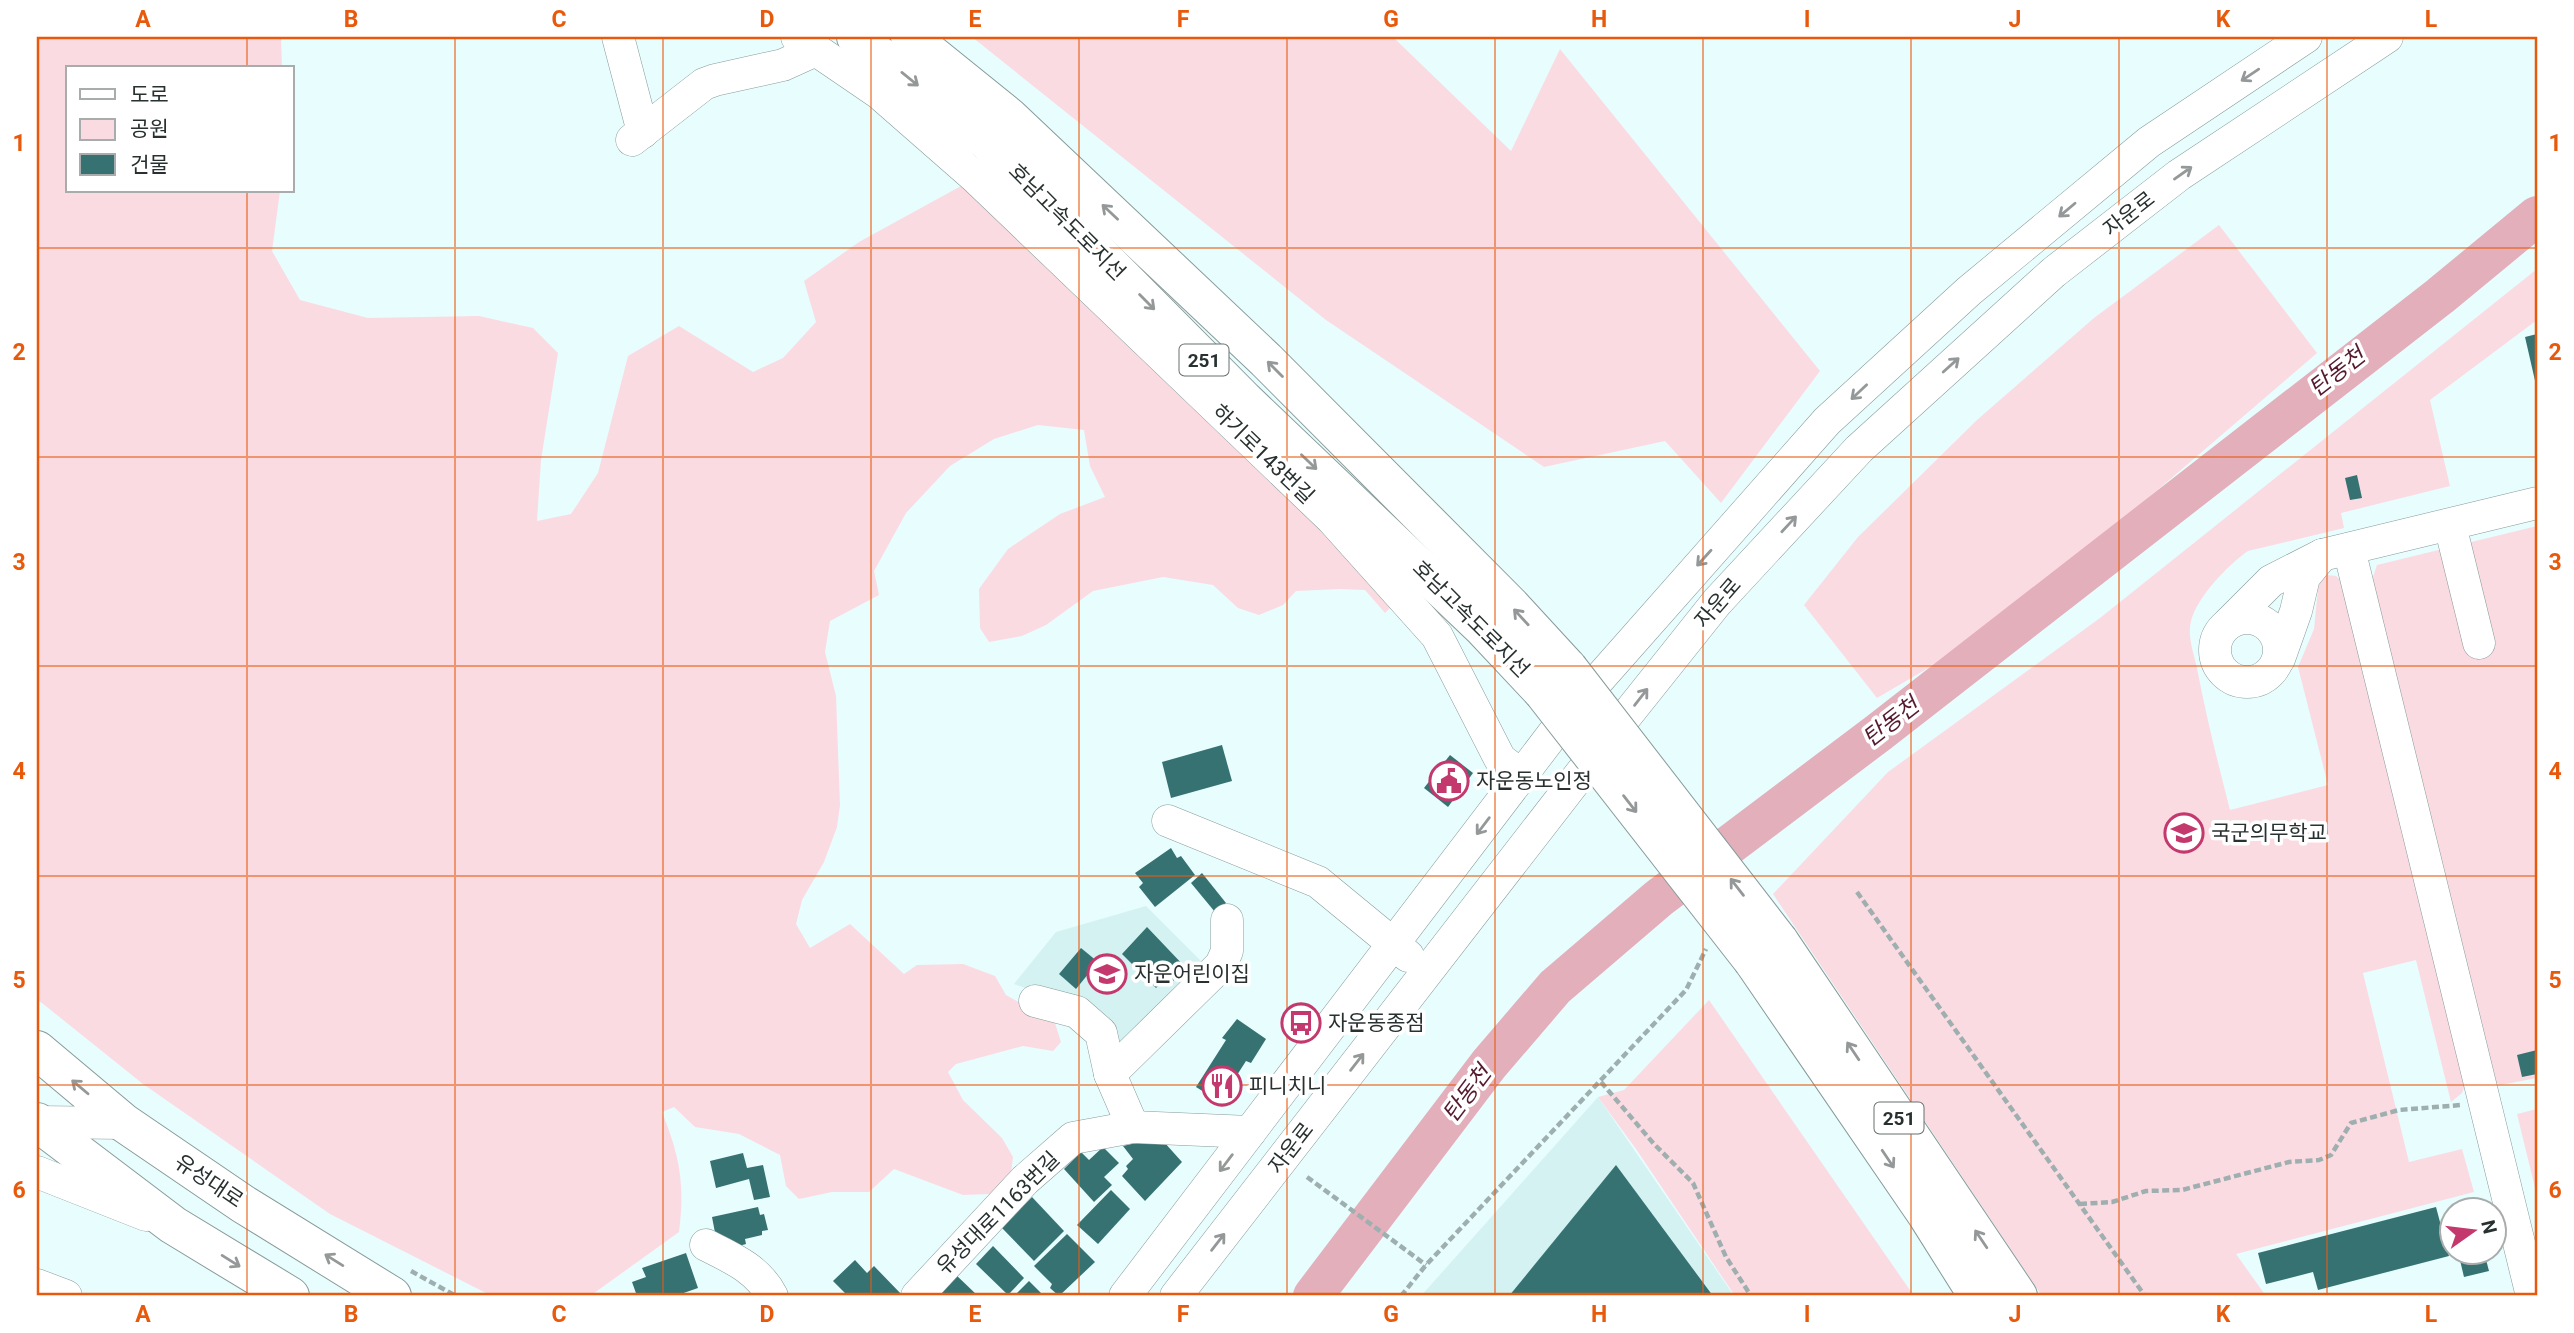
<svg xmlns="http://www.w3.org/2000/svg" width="2574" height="1333" font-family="Roboto,'Noto Sans KR',sans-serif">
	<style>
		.built { fill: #d4f2f2 }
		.green { fill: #fbdbe2 }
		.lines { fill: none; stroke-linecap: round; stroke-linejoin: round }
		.river { stroke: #e2afbb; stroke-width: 40 }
		.building { fill: #377273 }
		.minor-casing { stroke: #889b9a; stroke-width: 33 }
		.major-casing { stroke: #889b9a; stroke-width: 40 }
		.highway-casing { stroke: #889b9a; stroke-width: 40 }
		.path { stroke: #9fafaf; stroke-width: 4.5; stroke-dasharray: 7 3.5; stroke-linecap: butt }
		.minor { stroke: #fff; stroke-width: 32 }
		.major { stroke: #fff; stroke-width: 38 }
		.highway { stroke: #fff; stroke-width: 38 }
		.highway-bridge-casing { stroke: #889b9a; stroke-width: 40; stroke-linecap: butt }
		.highway-bridge { stroke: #fff; stroke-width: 38 }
		.oneway { stroke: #949898 }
		.grid { fill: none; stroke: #e8590c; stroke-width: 2; stroke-opacity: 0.55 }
		.labels { text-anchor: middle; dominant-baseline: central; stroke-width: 7; stroke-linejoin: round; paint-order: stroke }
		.shield { fill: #fff; stroke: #686e6e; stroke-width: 2 }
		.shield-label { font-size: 19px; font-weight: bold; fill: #283030 }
		.street-label { font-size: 21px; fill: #283030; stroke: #fff }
		.poi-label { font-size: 21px; fill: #283030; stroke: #fff; text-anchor: start }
		.water-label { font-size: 23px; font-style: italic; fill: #561a2f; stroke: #fff }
		.neatline { fill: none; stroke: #e8590c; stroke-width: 2.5 }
		.grid-label { font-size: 23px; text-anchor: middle; font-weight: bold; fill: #e8590c }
	</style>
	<rect width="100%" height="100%" fill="#e8fdfd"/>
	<!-- built -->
	<g class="built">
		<polygon points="1146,906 1203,963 1114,1053 1079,1007 1014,984 1056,932"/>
		<polygon points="1598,1097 1734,1296 1421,1296"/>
	</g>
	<!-- green -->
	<g class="green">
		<path d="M37,37H281L282,68H68V191H280L272,251L300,300L368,318L479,316L533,328L558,353L541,460L537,521L571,514L598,473L628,356L679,326L753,372L783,358L816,322L804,281L859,242L961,186L1112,323L1396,602L1385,613L1365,590L1340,589L1296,591L1283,605L1259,615L1238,608L1213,585L1163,577L1093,591L1046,625L1022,636L989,642L980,628L979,589L1008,549L1060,514L1105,497L1090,466L1084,430L1038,425L994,439L950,466L906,513L874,571L879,595L830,621L825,652L836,696L840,805L837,827L824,862L802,900L796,924L810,948L850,924L904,974L917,965L963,964L995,976L1006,995L1055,1023L1061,1042L1053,1051L1023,1046L956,1064L948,1072L963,1100L1002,1138L1013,1157L1011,1173L990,1194L963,1195L894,1169L869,1192H832L799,1199L786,1186L780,1155L739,1134L695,1127L674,1107L662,1112C680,1157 685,1184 679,1232L590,1296H492L330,1214L143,1084L37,999Z"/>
		<polygon points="972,37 1393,37 1511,151 1560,49 1820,371 1721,503 1665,441 1544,467 1326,320"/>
		<polygon points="2219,225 2317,353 2104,536 1966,646 1877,698 1804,605 1858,537 1977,420 2094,318"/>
		<path d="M2537,269V320L2430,400L2450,486L2341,513L2344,528L2248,551C2228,565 2197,597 2191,621C2187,636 2194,654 2197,668C2206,716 2218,763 2230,810L2328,785L2298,667L2314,629L2319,579L2327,575L2336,576L2342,581L2465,1085L2462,1093L2451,1102L2416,960L2363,973L2409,1162L2462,1149L2474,1192L2236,1254L2266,1296H2042L1773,894L1888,772L2100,618Z"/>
		<polygon points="2537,526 2537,1078 2500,1085 2494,1081 2372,580 2377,565"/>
		<polygon points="1709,1000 1914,1296 1735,1296 1636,1149 1598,1097 1624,1090"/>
		<polygon points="2537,1109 2537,1196 2517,1114"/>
	</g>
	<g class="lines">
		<!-- river -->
		<polyline class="river" points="1313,1296 1489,1064 1555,987 1659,898 1878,733 2440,296 2537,216"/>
	</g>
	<!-- building -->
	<g class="building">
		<polygon points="2537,334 2537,384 2536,385 2525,337"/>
		<polygon points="2357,475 2362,498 2350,500 2345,478"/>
		<polygon points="1222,745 1232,781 1171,798 1162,762"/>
		<polygon points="1450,755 1473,773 1448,807 1424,788"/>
		<polygon points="1171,848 1177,858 1181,856 1195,875 1155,907 1139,887 1143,883 1135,873"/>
		<polygon points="1202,873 1226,903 1215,912 1191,883"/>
		<polygon points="1147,927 1186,968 1173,981 1168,976 1156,988 1122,954"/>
		<polygon points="1081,948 1098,962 1076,989 1059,974"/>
		<polygon points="1237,1019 1266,1039 1251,1063 1246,1061 1223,1097 1208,1085 1204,1092 1196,1087 1226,1040 1222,1038"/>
		<polygon points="2537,1050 2537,1074 2522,1077 2517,1055"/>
		<polygon points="1140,1142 1164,1142 1182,1162 1145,1201 1122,1176 1128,1169 1126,1166 1133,1159 1123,1146"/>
		<polygon points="1103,1147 1119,1163 1104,1177 1112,1185 1094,1202 1064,1169 1081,1152 1089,1160"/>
		<polygon points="743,1153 747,1168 763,1165 770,1197 754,1200 749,1179 716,1188 710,1161"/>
		<polygon points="1616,1165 1713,1296 1509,1296"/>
		<polygon points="1111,1190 1130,1209 1098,1244 1077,1225"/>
		<polygon points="1032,1197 1064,1231 1034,1261 1002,1228"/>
		<polygon points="758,1207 760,1215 764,1214 768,1230 762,1231 762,1235 745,1239 746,1244 732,1248 717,1243 712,1217"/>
		<polygon points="2436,1207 2449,1256 2318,1290 2313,1272 2266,1284 2258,1253"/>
		<polygon points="1067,1234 1095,1262 1059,1296 1050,1288 1052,1284 1034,1266"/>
		<polygon points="993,1246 1024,1278 1008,1295 976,1264"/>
		<polygon points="2458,1252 2484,1252 2489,1271 2464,1277"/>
		<polygon points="686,1253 698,1288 675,1296 637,1296 632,1282 646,1277 642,1268"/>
		<polygon points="855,1260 867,1273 874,1266 903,1296 848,1296 833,1281"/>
		<polygon points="954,1273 978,1296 940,1296 935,1292"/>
		<polygon points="1029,1281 1044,1296 1014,1296"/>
	</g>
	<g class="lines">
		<!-- minor casing -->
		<g class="minor-casing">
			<g id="minor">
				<polyline points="618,37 643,132"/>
				<polyline points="797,37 879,93 975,177 1332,519 1437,636 1500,759 1521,775"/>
				<polyline points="632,140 704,84 715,80 783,65 816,50"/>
				<polyline points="2450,525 2479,643"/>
				<polyline points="2349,549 2532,1296"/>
				<circle cx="2247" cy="650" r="32"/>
				<polyline points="2228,624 2271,581 2322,555 2537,503"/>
				<polyline points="2279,659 2296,611 2304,577 2322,555"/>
				<polyline points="1168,821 1318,882 1408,956"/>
				<polyline points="1035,1001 1077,1012 1101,1033 1110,1074 1133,1127"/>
				<polyline points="1110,1074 1221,965 1227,951 1227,920"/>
				<polyline points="37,1122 124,1123"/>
				<polyline points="37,1172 146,1215"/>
				<path d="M706,1245C732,1258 758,1269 772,1296"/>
				<polyline points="37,1285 66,1296"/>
				<polyline points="917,1296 1025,1180 1073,1138 1133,1127 1250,1132"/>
				<polyline points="1125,1296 1569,713 1827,421 1969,291 2149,142 2306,37"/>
				<polyline points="1176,1296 1599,750 1717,602 1859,449 2054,272 2179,175 2387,37"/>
			</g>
		</g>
		<!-- major casing -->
		<g class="major-casing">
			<g id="major">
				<polyline points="37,1050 124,1123 243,1204 392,1296"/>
				<polyline points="37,1122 173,1225 290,1296"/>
			</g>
		</g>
		<!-- highway casing -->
		<g class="highway-casing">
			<g id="highway">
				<polyline points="856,37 989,143 1244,400 1483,628 1543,692"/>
				<polyline points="910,37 1009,117 1266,360 1511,606 1568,668"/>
				<polyline points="1779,941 2018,1296"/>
				<polyline points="1753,961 1927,1215 1978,1296"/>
			</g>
		</g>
		<!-- path -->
		<g class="path">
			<polyline points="1857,892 2145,1296"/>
			<polyline points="1601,1082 1654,1144 1693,1183 1726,1257 1751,1296"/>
			<polyline points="1307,1177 1426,1265"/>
			<polyline points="2080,1204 2112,1202 2146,1191 2182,1190 2289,1162 2319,1160 2331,1155 2351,1123 2399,1110 2461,1105"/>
			<polyline points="411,1271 456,1296"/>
			<polyline points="1401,1296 1426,1265 1686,990 1706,949"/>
		</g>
		<!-- minor -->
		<use href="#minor" class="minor"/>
		<!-- major -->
		<use href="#major" class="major"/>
		<!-- highway -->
		<use href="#highway" class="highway"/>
		<!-- highway-bridge casing -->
		<g class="highway-bridge-casing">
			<g id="highway-bridge">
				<polyline points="1568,668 1779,941"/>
				<polyline points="1543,692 1753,961"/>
			</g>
		</g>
		<!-- highway-bridge -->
		<use href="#highway-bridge" class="highway-bridge"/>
	</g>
	<!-- one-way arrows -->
	<defs><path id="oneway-shaft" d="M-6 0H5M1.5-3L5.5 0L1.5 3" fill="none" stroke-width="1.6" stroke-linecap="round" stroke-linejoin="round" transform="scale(1.75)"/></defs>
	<g class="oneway">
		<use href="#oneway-shaft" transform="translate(2250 75) rotate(146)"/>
		<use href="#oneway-shaft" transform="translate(910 79) rotate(39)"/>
		<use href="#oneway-shaft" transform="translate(2183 173) rotate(-35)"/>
		<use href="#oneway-shaft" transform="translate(2067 210) rotate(140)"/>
		<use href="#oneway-shaft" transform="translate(1110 212) rotate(-137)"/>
		<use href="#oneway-shaft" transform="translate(1147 302) rotate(45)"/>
		<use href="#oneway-shaft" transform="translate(1951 365) rotate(-42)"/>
		<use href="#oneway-shaft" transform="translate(1275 369) rotate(-135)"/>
		<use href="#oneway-shaft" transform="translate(1859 392) rotate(137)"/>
		<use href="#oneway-shaft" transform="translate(1309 462) rotate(44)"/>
		<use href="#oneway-shaft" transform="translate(1789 524) rotate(-47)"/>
		<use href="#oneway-shaft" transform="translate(1704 558) rotate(132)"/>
		<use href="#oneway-shaft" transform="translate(1521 617) rotate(-133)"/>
		<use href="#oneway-shaft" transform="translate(1641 697) rotate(-52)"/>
		<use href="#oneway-shaft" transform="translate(1630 804) rotate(52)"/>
		<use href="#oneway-shaft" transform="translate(1483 826) rotate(127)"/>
		<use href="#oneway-shaft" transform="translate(1737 887) rotate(-128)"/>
		<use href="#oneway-shaft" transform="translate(1853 1051) rotate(-124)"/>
		<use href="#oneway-shaft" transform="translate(1357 1062) rotate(-52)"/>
		<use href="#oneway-shaft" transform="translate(80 1087) rotate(-140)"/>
		<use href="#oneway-shaft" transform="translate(1888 1159) rotate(56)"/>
		<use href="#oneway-shaft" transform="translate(1226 1163) rotate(127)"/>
		<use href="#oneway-shaft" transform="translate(1981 1239) rotate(-124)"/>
		<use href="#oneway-shaft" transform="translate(1218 1242) rotate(-52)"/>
		<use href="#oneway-shaft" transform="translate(334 1260) rotate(-148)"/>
		<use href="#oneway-shaft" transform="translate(231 1261) rotate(32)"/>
	</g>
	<!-- grid -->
	<path class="grid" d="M247,37V68M455,37V1296M663,37V1296M871,37V1296M1079,37V1296M1287,37V1296M1495,37V1296M1703,37V1296M1911,37V1296M2119,37V1296M2327,37V1296M247,191V1296M37,248H2537M37,457H2537M37,666H2537M37,876H2537M37,1085H2537"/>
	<!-- icons -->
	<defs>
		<g id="civic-ring" transform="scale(2.0125)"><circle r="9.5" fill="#fff" stroke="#c4396d" stroke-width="1.5"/><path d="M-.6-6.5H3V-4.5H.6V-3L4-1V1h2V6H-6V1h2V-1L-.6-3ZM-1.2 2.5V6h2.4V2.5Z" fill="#c4396d"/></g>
		<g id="university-ring" transform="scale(2.0125)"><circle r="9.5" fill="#fff" stroke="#c4396d" stroke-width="1.5"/><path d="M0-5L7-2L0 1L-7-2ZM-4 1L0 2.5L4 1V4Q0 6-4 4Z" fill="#c4396d"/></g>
		<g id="school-ring" transform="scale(2.0125)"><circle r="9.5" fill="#fff" stroke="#c4396d" stroke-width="1.5"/><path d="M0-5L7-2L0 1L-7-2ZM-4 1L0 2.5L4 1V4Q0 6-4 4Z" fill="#c4396d"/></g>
		<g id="bus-ring" transform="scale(2.0125)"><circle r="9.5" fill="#fff" stroke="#c4396d" stroke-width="1.5"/><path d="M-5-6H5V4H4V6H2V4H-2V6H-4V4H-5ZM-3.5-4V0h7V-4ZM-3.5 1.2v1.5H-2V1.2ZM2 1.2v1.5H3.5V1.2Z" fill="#c4396d"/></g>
		<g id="restaurant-ring" transform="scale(2.0125)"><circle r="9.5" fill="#fff" stroke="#c4396d" stroke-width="1.5"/><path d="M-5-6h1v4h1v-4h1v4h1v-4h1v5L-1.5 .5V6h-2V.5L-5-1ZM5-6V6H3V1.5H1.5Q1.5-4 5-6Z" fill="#c4396d"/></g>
	</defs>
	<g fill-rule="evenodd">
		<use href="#civic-ring" x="1449" y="781"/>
		<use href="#university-ring" x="2184" y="833"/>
		<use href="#school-ring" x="1107" y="974"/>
		<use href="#bus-ring" x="1301" y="1023"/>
		<use href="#restaurant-ring" x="1222" y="1086"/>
	</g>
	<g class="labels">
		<!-- shield labels -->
		<g class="shield">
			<rect x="1179.5" y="344.5" width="49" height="31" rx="5"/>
			<rect x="1874.5" y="1102.5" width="49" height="31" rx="5"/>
		</g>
		<g class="shield-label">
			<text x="1204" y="360">251</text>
			<text x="1899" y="1118">251</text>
		</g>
		<!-- street labels -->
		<g class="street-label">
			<text transform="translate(2129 214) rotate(-38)">자운로</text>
			<text transform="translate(1067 222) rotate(45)">호남고속도로지선</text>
			<text transform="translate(1263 454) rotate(44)">하기로143번길</text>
			<text transform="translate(1718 603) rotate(-49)">자운로</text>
			<text transform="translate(1471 619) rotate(45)">호남고속도로지선</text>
			<text transform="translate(1291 1148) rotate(-52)">자운로</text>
			<text transform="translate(209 1181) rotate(34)">유성대로</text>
			<text transform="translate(998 1213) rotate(-45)">유성대로1163번길</text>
		</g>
		<!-- poi labels -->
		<g class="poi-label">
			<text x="1476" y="781">자운동노인정</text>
			<text x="2211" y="833">국군의무학교</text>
			<text x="1134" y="974">자운어린이집</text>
			<text x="1328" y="1023">자운동종점</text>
			<text x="1249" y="1086">피니치니</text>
		</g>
		<!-- water labels -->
		<g class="water-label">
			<text transform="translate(2337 372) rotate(-38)">탄동천</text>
			<text transform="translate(1891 722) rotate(-38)">탄동천</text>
			<text transform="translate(1467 1094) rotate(-53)">탄동천</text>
		</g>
	</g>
	<!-- border -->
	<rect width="2574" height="1333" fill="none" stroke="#ffffff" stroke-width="77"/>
	<!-- legend -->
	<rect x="66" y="66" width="228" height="126" fill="#ffffff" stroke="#a9acac" stroke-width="2"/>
	<rect x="80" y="89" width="35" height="10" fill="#ffffff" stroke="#a9acac" stroke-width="2"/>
	<text x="130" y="102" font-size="21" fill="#283030">도로</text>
	<rect x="80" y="119" width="35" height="21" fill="#fbdbe2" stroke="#a9acac" stroke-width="2"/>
	<text x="130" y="136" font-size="21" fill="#283030">공원</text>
	<rect x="80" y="154" width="35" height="21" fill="#377273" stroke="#a9acac" stroke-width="2"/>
	<text x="130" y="172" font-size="21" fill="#283030">건물</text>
	<!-- north arrow -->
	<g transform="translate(2473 1231) rotate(76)"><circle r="33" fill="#ffffff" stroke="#a9acac" stroke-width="2"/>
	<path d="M0-5L12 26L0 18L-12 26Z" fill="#c4396d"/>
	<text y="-10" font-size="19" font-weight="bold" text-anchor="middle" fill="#283030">N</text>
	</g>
	<rect x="38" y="38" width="2498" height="1256" class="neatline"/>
	<g class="grid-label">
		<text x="143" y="27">A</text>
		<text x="351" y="27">B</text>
		<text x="559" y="27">C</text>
		<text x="767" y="27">D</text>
		<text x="975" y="27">E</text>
		<text x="1183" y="27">F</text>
		<text x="1391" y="27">G</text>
		<text x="1599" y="27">H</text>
		<text x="1807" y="27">I</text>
		<text x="2015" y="27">J</text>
		<text x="2223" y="27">K</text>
		<text x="2431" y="27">L</text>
		<text x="19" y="151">1</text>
		<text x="2555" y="151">1</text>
		<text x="19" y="360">2</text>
		<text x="2555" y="360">2</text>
		<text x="19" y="570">3</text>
		<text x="2555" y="570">3</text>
		<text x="19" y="779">4</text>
		<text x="2555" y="779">4</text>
		<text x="19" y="988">5</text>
		<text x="2555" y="988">5</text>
		<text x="19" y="1198">6</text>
		<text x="2555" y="1198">6</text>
		<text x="143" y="1322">A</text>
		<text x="351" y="1322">B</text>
		<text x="559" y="1322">C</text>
		<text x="767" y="1322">D</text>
		<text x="975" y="1322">E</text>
		<text x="1183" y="1322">F</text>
		<text x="1391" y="1322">G</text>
		<text x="1599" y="1322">H</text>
		<text x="1807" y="1322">I</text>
		<text x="2015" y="1322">J</text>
		<text x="2223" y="1322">K</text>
		<text x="2431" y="1322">L</text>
	</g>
</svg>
